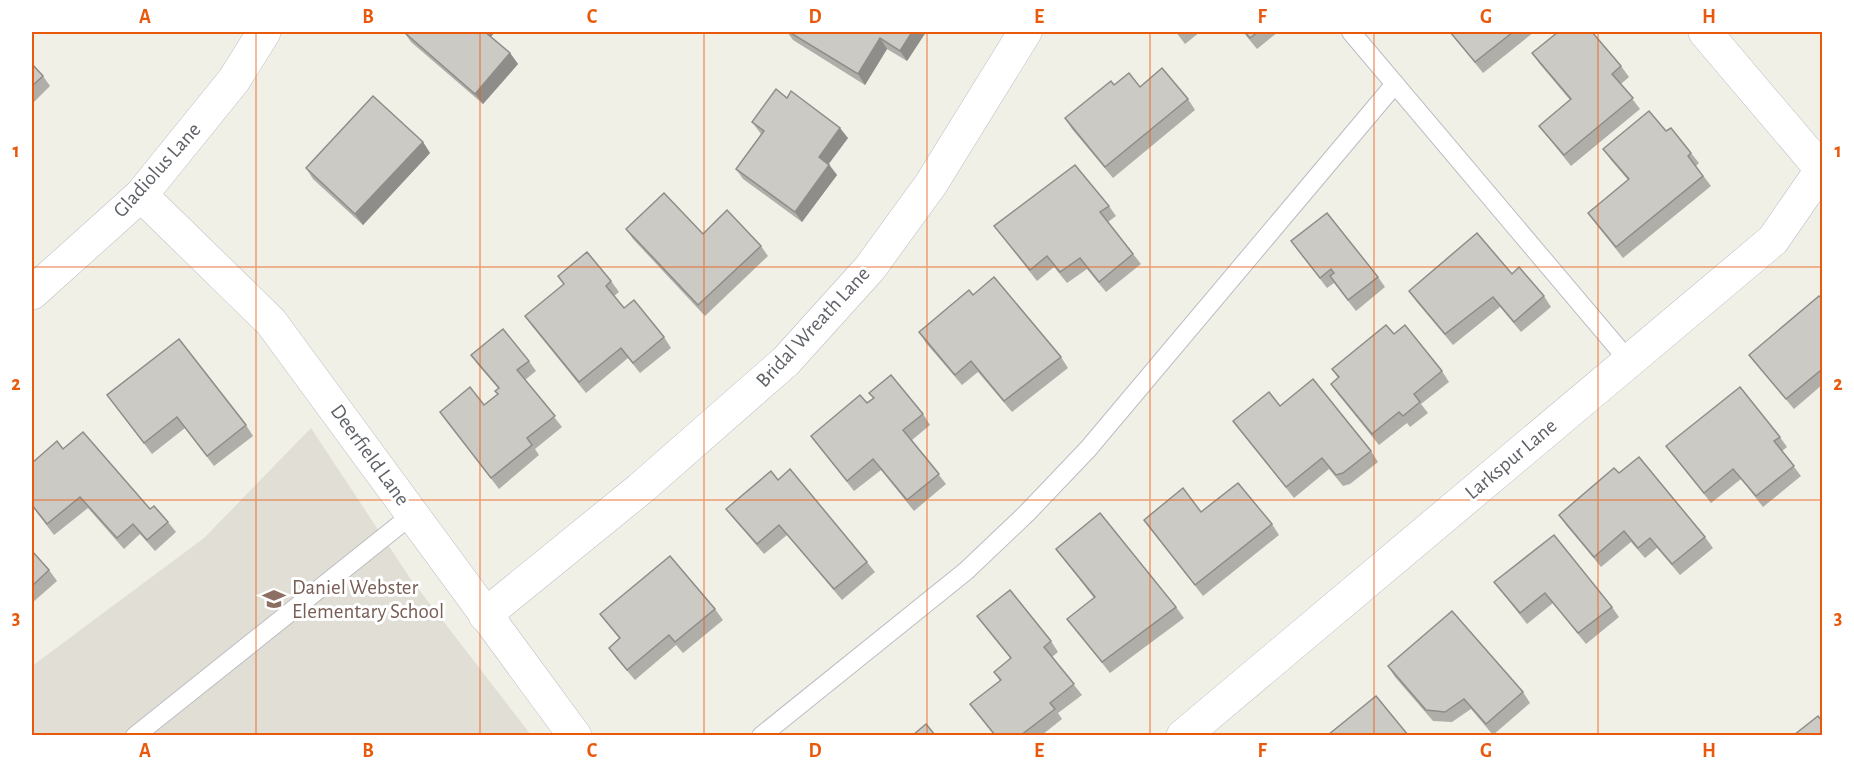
<svg xmlns="http://www.w3.org/2000/svg" width="1854" height="767" font-family="'Alegreya Sans',sans-serif">
	<style>
		.education { fill: #e1dfd5 }
		.lines { fill: none; stroke-linecap: round; stroke-linejoin: round }
		.lane-casing { stroke: #bbbdc2; stroke-width: 20 }
		.street-casing { stroke: #bbbdc2; stroke-width: 34 }
		.secondary-casing { stroke: #bcbec4; stroke-width: 34 }
		.lane { stroke: #fff; stroke-width: 18 }
		.street { stroke: #fff; stroke-width: 33 }
		.secondary { stroke: #fff; stroke-width: 33 }
		.wall { fill: #afaea9 }
		.shaded-wall { fill: #8f8d89 }
		.building { fill: #cccac4; stroke: #8f8d89; stroke-width: 1.5 }
		.grid { fill: none; stroke: #e8590c; stroke-width: 1.5; stroke-opacity: 0.55 }
		.labels { text-anchor: middle; dominant-baseline: central; stroke-width: 6; stroke-linejoin: round; paint-order: stroke }
		.street-label { font-size: 21px; fill: #5e6167; stroke: #fff }
		.education-label { font-size: 21px; fill: #785e54; stroke: #fff; text-anchor: start }
		.neatline { fill: none; stroke: #e8590c; stroke-width: 2 }
		.grid-label { font-size: 20px; text-anchor: middle; font-weight: bold; fill: #e8590c }
	</style>
	<rect width="100%" height="100%" fill="#f1f0e7"/>
	<!-- education -->
	<polygon class="education" points="311,428 410,578 531,735 32,735 32,666 204,538"/>
	<g class="lines">
		<!-- lane casing -->
		<g class="lane-casing">
			<g id="lane">
				<polyline points="1351,32 1628,360"/>
				<polyline points="135,736 413,514"/>
				<polyline points="761,736 966,571 1027,513 1088,449 1395,84"/>
			</g>
		</g>
		<!-- street casing -->
		<g class="street-casing">
			<g id="street">
				<polyline points="1705,32 1822,170"/>
				<polyline points="141,195 271,322 575,736"/>
				<polyline points="485,615 640,489 786,361 870,268 931,184 1025,32"/>
				<polyline points="1183,736 1773,240 1822,169"/>
			</g>
		</g>
		<!-- secondary casing -->
		<g class="secondary-casing">
			<polyline id="secondary" points="32,293 141,195 234,80 264,32"/>
		</g>
		<!-- lane -->
		<use href="#lane" class="lane"/>
		<!-- street -->
		<use href="#street" class="street"/>
		<!-- secondary -->
		<use href="#secondary" class="secondary"/>
	</g>
	<!-- wall -->
	<g class="wall">
		<polygon points="404,32 495,32 491,36 510,53 518,64 483,104 411,42"/>
		<polygon points="787,32 926,32 907,61 887,49 865,85 793,40"/>
		<polygon points="1176,32 1200,32 1185,44"/>
		<polygon points="1243,32 1278,32 1257,49"/>
		<polygon points="1450,32 1534,32 1483,73"/>
		<polygon points="1532,53 1621,66 1629,77 1621,84 1640,109 1571,166 1539,126 1570,100 1539,63"/>
		<polygon points="32,64 43,76 50,86 32,104"/>
		<polygon points="1114,85 1140,87 1188,99 1195,110 1113,178 1072,129 1065,118"/>
		<polygon points="787,98 848,138 829,164 837,175 802,222 743,179 736,169 761,134 752,122"/>
		<polygon points="1666,131 1691,153 1699,163 1696,166 1711,186 1623,258 1596,224 1588,213 1628,180 1611,160 1603,149"/>
		<polygon points="423,142 430,153 363,225 313,179 306,168"/>
		<polygon points="1109,206 1116,216 1108,222 1141,264 1106,292 1087,269 1067,283 1054,267 1037,281 994,226"/>
		<polygon points="626,229 703,234 761,246 768,256 705,316 633,239"/>
		<polygon points="1291,241 1378,277 1385,287 1356,311 1334,283 1327,288"/>
		<polygon points="1512,274 1544,296 1551,307 1521,332 1500,307 1453,345 1416,301 1409,291"/>
		<polygon points="611,281 619,292 614,296 624,308 664,337 671,348 640,373 628,358 586,393 532,326 525,316"/>
		<polygon points="973,295 1061,357 1068,368 1012,412 978,372 962,385 926,343 919,332"/>
		<polygon points="1822,299 1822,385 1794,409 1757,365 1749,355"/>
		<polygon points="471,355 529,361 536,371 525,380 562,427 535,449 539,455 499,489 440,412 484,405 498,394 498,388 479,366"/>
		<polygon points="1332,369 1442,371 1449,382 1421,404 1428,413 1410,427 1407,423 1379,445 1338,394 1331,384 1338,378"/>
		<polygon points="869,393 923,414 930,425 912,440 946,484 914,511 881,470 854,491 811,436 873,398"/>
		<polygon points="107,395 246,425 253,436 214,466 185,428 152,454"/>
		<polygon points="1280,406 1371,451 1378,462 1350,484 1343,486 1329,469 1294,498 1233,421"/>
		<polygon points="1780,437 1787,447 1782,451 1801,476 1763,507 1741,479 1711,503 1666,446"/>
		<polygon points="63,449 168,522 176,532 155,551 140,534 124,549 88,508 54,535 32,506 32,463"/>
		<polygon points="1619,473 1705,537 1713,548 1680,575 1657,548 1645,558 1631,542 1601,567 1566,525 1559,515"/>
		<polygon points="778,480 867,562 875,572 842,600 787,535 764,554 734,519 726,509"/>
		<polygon points="1201,512 1272,524 1279,535 1203,596 1144,520"/>
		<polygon points="1056,549 1176,607 1184,618 1110,673 1067,619 1094,598"/>
		<polygon points="32,551 49,570 57,581 32,603"/>
		<polygon points="1494,582 1612,607 1619,617 1586,644 1553,603 1527,624"/>
		<polygon points="715,609 723,620 683,653 676,645 635,680 616,658 609,648 619,638 600,614"/>
		<polygon points="977,616 1051,641 1058,652 1052,657 1082,695 1058,713 1062,719 1042,735 994,735 970,704 1000,681 994,672 1011,659"/>
		<polygon points="1388,666 1523,692 1530,703 1493,735 1471,709 1452,722 1433,721 1395,677"/>
	</g>
	<!-- shaded-wall -->
	<g class="shaded-wall">
		<polygon points="484,32 495,32 489,39"/>
		<polygon points="912,32 926,32 907,61 900,51"/>
		<polygon points="880,38 887,49 865,85 858,74"/>
		<polygon points="510,53 518,64 483,104 475,94"/>
		<polygon points="840,128 848,138 826,167 819,157"/>
		<polygon points="423,142 430,153 363,225 355,214"/>
		<polygon points="829,165 837,175 802,222 795,212"/>
	</g>
	<!-- building -->
	<g class="building">
		<polygon points="404,32 485,32 510,53 475,94"/>
		<polygon points="789,32 912,32 900,51 880,38 858,74"/>
		<polygon points="1245,32 1258,32 1250,38"/>
		<polygon points="1450,32 1513,32 1475,62"/>
		<polygon points="1558,32 1592,32 1621,66 1612,74 1633,98 1564,155 1539,126 1571,99 1532,53"/>
		<polygon points="32,64 43,76 32,86"/>
		<polygon points="1162,68 1188,99 1105,167 1065,118 1111,81 1114,85 1129,73 1140,87"/>
		<polygon points="776,89 787,98 791,91 840,128 819,157 829,165 795,212 736,169 764,131 752,122"/>
		<polygon points="373,96 423,142 355,214 306,168"/>
		<polygon points="1649,111 1666,131 1671,128 1691,153 1688,156 1703,176 1616,247 1588,213 1629,179 1603,149"/>
		<polygon points="1075,165 1109,206 1100,212 1133,254 1099,282 1080,258 1060,272 1047,256 1030,270 994,226"/>
		<polygon points="664,193 703,234 727,210 761,246 698,305 626,229"/>
		<polygon points="1327,213 1378,277 1348,300 1330,276 1334,273 1331,269 1320,278 1291,241"/>
		<polygon points="1477,233 1512,274 1519,267 1544,296 1514,322 1493,297 1445,334 1409,291"/>
		<polygon points="587,252 611,281 606,286 624,308 634,300 664,337 633,363 621,348 579,382 525,316 564,284 558,276"/>
		<polygon points="994,277 1061,357 1004,401 971,361 955,375 919,332 969,290 973,295"/>
		<polygon points="1819,296 1822,299 1822,375 1820,371 1786,399 1749,355"/>
		<polygon points="1386,325 1394,334 1405,325 1442,371 1414,394 1420,402 1403,416 1399,412 1372,434 1331,384 1339,377 1332,369"/>
		<polygon points="503,329 529,361 517,370 555,416 527,438 532,445 491,478 440,412 470,387 484,405 498,394 495,391 499,388 471,355"/>
		<polygon points="179,339 246,425 207,456 177,417 144,443 107,395"/>
		<polygon points="891,375 923,414 903,430 939,474 907,500 873,459 847,481 811,436 860,395 867,403 874,398 869,393"/>
		<polygon points="1313,379 1371,451 1343,473 1336,475 1322,458 1286,487 1233,421 1269,392 1280,406"/>
		<polygon points="1740,387 1780,437 1774,441 1794,466 1756,496 1733,469 1704,493 1666,446"/>
		<polygon points="83,432 150,509 154,506 168,522 147,540 133,524 117,538 80,497 47,524 32,505 32,463 57,441 63,449"/>
		<polygon points="1639,457 1705,537 1672,564 1650,538 1638,548 1624,531 1594,557 1559,515 1614,468 1619,473"/>
		<polygon points="790,469 867,562 834,589 779,525 757,544 726,509 771,471 778,480"/>
		<polygon points="1238,483 1272,524 1195,585 1144,520 1183,488 1201,512"/>
		<polygon points="1100,513 1176,607 1102,662 1067,619 1095,597 1056,549"/>
		<polygon points="1554,535 1612,607 1578,633 1545,593 1520,613 1494,582"/>
		<polygon points="32,551 49,570 32,586"/>
		<polygon points="670,556 715,609 675,642 669,635 627,670 609,648 620,638 600,614"/>
		<polygon points="1010,590 1051,641 1044,647 1074,684 1050,703 1055,709 1021,735 995,735 970,704 1001,680 994,672 1011,658 977,616"/>
		<polygon points="1452,611 1523,692 1486,724 1464,699 1445,712 1426,710 1388,666"/>
		<polygon points="1376,696 1408,735 1328,735"/>
		<polygon points="1818,716 1822,721 1822,735 1794,735"/>
		<polygon points="926,724 935,735 913,735"/>
	</g>
	<!-- grid -->
	<path class="grid" d="M256,32V736M480,32V736M704,32V736M927,32V736M1150,32V736M1374,32V736M1598,32V736M32,267H1822M32,500H1822"/>
	<!-- icons -->
	<defs>
		<g id="school-bare" transform="scale(1.8)"><path d="M0-5L7-2L0 1L-7-2ZM-4 1L0 2.5L4 1V4Q0 6-4 4Z" fill="#8d6e63" stroke="#fff" stroke-width="2.5" paint-order="stroke"/></g>
	</defs>
	<g fill-rule="evenodd">
		<use href="#school-bare" x="274" y="599"/>
	</g>
	<g class="labels">
		<!-- street labels -->
		<g class="street-label">
			<text transform="translate(157 170) rotate(-48)">Gladiolus Lane</text>
			<text transform="translate(813 327) rotate(-47)">Bridal Wreath Lane</text>
			<text transform="translate(370 455) rotate(54)">Deerfield Lane</text>
			<text transform="translate(1511 459) rotate(-40)">Larkspur Lane</text>
		</g>
		<!-- education labels -->
		<g class="education-label">
			<text x="292" y="587">Daniel Webster<tspan x="292" dy="24">Elementary School</tspan></text>
		</g>
	</g>
	<!-- border -->
	<rect width="1854" height="767" fill="none" stroke="#ffffff" stroke-width="66"/>
	<rect x="33" y="33" width="1788" height="701" class="neatline"/>
	<g class="grid-label">
		<text x="145" y="23">A</text>
		<text x="368" y="23">B</text>
		<text x="592" y="23">C</text>
		<text x="815" y="23">D</text>
		<text x="1039" y="23">E</text>
		<text x="1262" y="23">F</text>
		<text x="1486" y="23">G</text>
		<text x="1709" y="23">H</text>
		<text x="16" y="157">1</text>
		<text x="1838" y="157">1</text>
		<text x="16" y="390">2</text>
		<text x="1838" y="390">2</text>
		<text x="16" y="624">3</text>
		<text x="1838" y="624">3</text>
		<text x="145" y="757">A</text>
		<text x="368" y="757">B</text>
		<text x="592" y="757">C</text>
		<text x="815" y="757">D</text>
		<text x="1039" y="757">E</text>
		<text x="1262" y="757">F</text>
		<text x="1486" y="757">G</text>
		<text x="1709" y="757">H</text>
	</g>
</svg>
